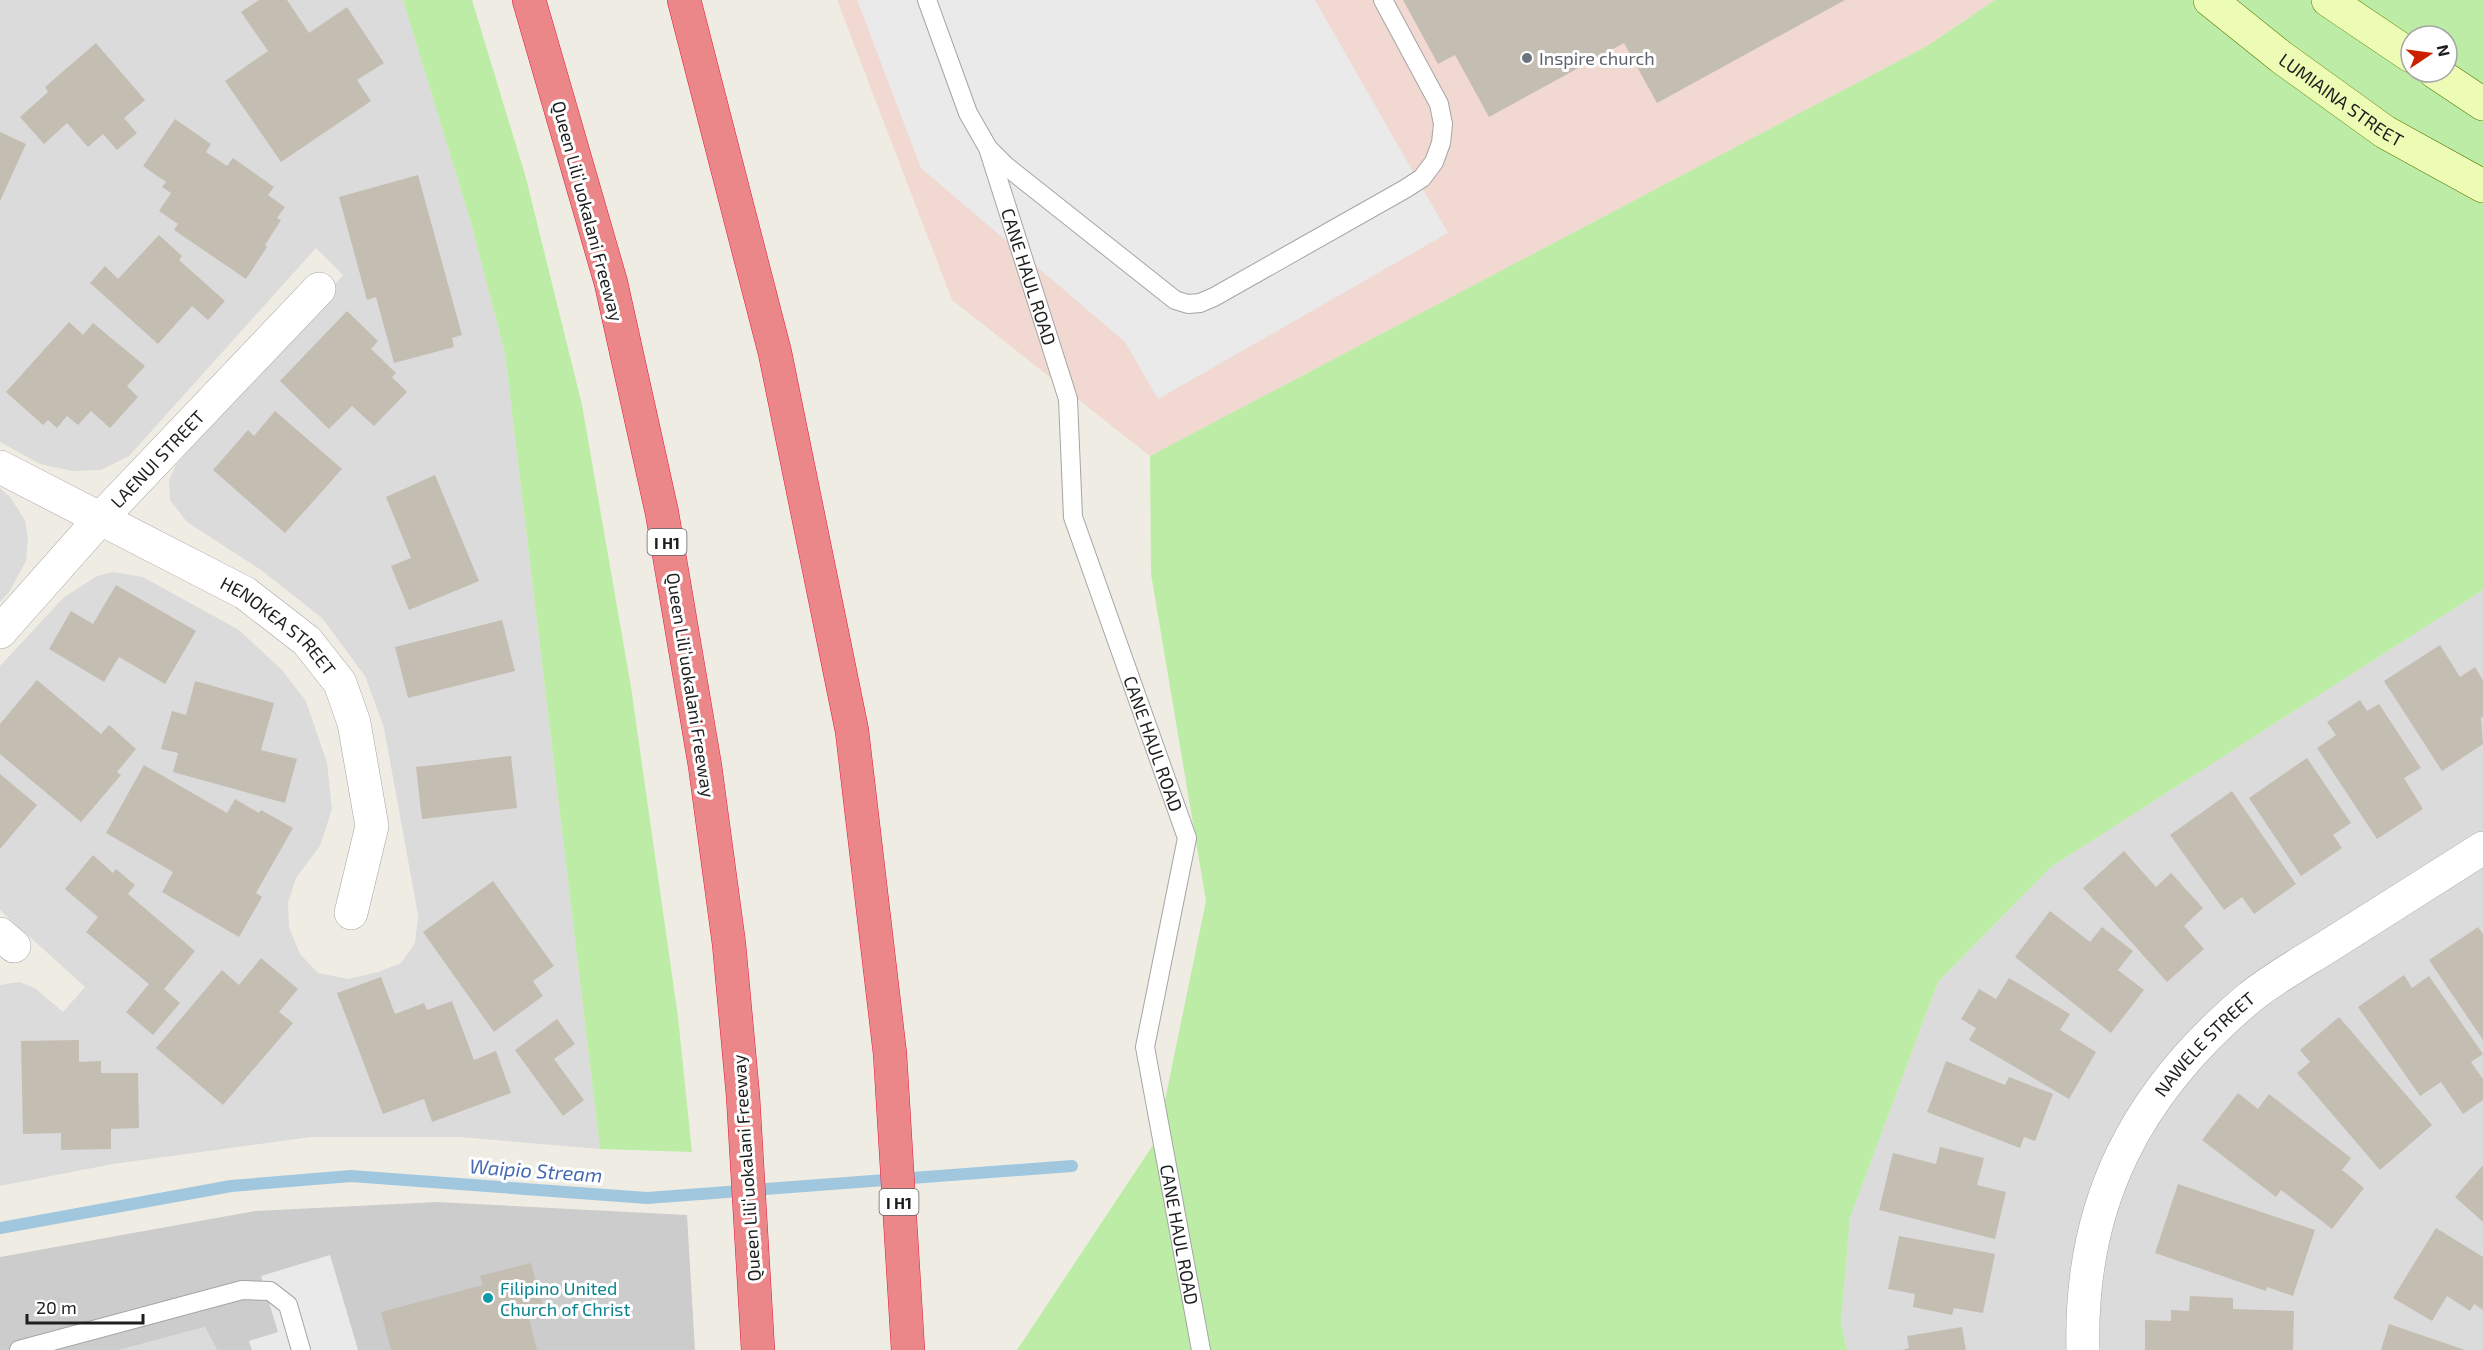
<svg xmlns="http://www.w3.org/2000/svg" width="2483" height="1350" font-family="'Exo 2',sans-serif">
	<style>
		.residential { fill: #dcdbdb }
		.commercial { fill: #f1d8d1 }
		.religious { fill: #ccc }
		.grass { fill: #bdeca6; fill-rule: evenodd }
		.parking { fill: #eaeaea }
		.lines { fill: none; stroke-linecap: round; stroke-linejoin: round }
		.stream { stroke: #a1c7df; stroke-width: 12 }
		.building { fill: #c4bdb2 }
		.service-casing { stroke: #a5a5a5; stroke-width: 20 }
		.minor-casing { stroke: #a5a5a5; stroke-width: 34 }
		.secondary-casing { stroke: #597900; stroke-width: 34 }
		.motorway-casing { stroke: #e21b3f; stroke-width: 34 }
		.service { stroke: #fff; stroke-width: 18 }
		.minor { stroke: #fff; stroke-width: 33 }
		.secondary { stroke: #edfcb4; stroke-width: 33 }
		.motorway { stroke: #eb8789; stroke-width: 33 }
		.worship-dot { fill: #6b7280; stroke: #fff; stroke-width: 2 }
		.culture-dot { fill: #0f9aa8; stroke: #fff; stroke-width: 2 }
		.labels { text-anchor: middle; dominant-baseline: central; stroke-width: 6; stroke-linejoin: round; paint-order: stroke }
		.shield { fill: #fff; stroke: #626262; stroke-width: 1.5 }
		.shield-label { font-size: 16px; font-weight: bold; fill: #1e1e1e }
		.worship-label { font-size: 18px; fill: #5b616d; stroke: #fff; text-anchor: start }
		.street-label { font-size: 18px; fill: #1e1e1e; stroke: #fff }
		.culture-label { font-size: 18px; fill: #0d838f; stroke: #fff; text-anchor: start }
		.water-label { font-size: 20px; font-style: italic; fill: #456ab2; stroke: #fff }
	</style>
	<rect width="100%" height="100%" fill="#efede3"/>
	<!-- residential -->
	<g class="residential">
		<polygon points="0,0 403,0 471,223 505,354 600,1149 459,1137 311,1137 113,1164 0,1186 0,985 19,982 35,988 63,1012 85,987 0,910 0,666 63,598 97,576 113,572 143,577 239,630 282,670 306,701 327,763 332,809 320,846 296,878 288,903 289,927 300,954 318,973 348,979 378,972 401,963 415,943 418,915 384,728 365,676 322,618 261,570 187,522 170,500 169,480 176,465 343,275 316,248 129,456 101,470 72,471 40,464 0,442"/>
		<polygon points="0,488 10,497 25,520 28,539 26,561 9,592 0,602"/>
		<polygon points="2483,590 2483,1350 1847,1350 1841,1322 1850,1218 1938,982 2051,867"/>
		<polygon points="205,1327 217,1350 119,1350"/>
	</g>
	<!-- commercial -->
	<polygon class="commercial" points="837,0 1995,0 1927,46 1150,456 952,300"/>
	<!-- religious -->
	<polygon class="religious" points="437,1202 687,1215 695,1350 217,1350 205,1327 119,1350 0,1350 0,1257 255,1211"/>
	<!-- grass -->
	<g class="grass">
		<polygon points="403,0 472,0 526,178 582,405 631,687 678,1017 692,1152 600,1149 505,354 471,223"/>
		<path d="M1995,0H2483V590L2051,867L1938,982L1850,1218L1841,1322L1847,1350H1017L1157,1139L1206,901L1151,574L1150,456L1927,46ZM2411,36H2447V72H2411Z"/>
	</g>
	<!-- parking -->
	<g class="parking">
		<polygon points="857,0 1315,0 1448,233 1158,399 1125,342 921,168"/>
		<polygon points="330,1255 358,1350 252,1350 249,1341 278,1332 261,1276"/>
	</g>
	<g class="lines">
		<!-- stream -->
		<polyline class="stream" points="0,1228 231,1186 351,1176 647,1198 1072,1166"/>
	</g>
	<!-- building -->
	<g class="building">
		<polygon points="259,0 287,0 309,33 347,7 384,63 357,80 371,101 281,162 225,81 268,51 241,12"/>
		<polygon points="1403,0 1845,0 1657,103 1624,43 1489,117 1455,55 1438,64"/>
		<polygon points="96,43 145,100 124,118 137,133 117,150 103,134 88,147 67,123 44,144 20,117 48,92 45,87"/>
		<polygon points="175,119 211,144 206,152 227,166 233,158 274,187 268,195 285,207 277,218 281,220 265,245 267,247 246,279 174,230 178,224 159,211 171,193 162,187 166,182 143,166"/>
		<polygon points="0,132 26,144 0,201"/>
		<polygon points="418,175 462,335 452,338 454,347 394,363 376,297 367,300 339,197"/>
		<polygon points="159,235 182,256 179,260 225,301 208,320 192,306 158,344 90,283 105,266 118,279"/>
		<polygon points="347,311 378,341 371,349 396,373 392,377 407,392 374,426 352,406 329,429 280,381"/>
		<polygon points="69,322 83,335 93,323 145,366 127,386 138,397 110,428 91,411 78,425 67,416 57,428 48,420 43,425 6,392"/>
		<polygon points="275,411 342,469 285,533 213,470 248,430 254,436"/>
		<polygon points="435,475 479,581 409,610 391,566 411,558 386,497"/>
		<polygon points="116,585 196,631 165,684 119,657 104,682 49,649 71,611 93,624"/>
		<polygon points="502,620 515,671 408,698 395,647"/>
		<polygon points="2440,645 2460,677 2475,667 2483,680 2483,717 2481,718 2483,744 2442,771 2384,681"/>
		<polygon points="37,680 101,734 109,725 136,749 117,772 121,775 81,822 0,754 0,724"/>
		<polygon points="195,681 274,703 261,750 297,759 285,803 173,772 178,753 161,749 172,711 186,715"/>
		<polygon points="2360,700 2367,711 2379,704 2421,768 2404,778 2423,809 2377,839 2317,748 2336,735 2327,722"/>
		<polygon points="511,756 517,808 422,819 416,767"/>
		<polygon points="2307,758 2351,823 2333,835 2342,848 2301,876 2249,798"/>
		<polygon points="144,765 227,813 235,799 259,813 261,810 293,828 256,893 262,897 239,937 162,892 173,872 106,833"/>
		<polygon points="0,774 37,805 0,849"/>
		<polygon points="2232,791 2296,884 2254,914 2242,897 2224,910 2170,835"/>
		<polygon points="2124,851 2156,887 2171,873 2203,908 2184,926 2204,949 2167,982 2083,888"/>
		<polygon points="93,855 113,873 116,869 135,885 128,894 195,951 164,989 180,1003 153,1035 126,1012 149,984 86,932 98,917 65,889"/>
		<polygon points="493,881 554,966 533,981 543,996 494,1032 423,932"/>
		<polygon points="2050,911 2090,942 2102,927 2133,951 2118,970 2144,990 2111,1033 2015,957"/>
		<polygon points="2478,927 2483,934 2483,1040 2429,960"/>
		<polygon points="261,958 298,989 279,1012 293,1023 223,1105 156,1048 222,970 239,985"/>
		<polygon points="2404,975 2412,988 2429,976 2483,1054 2471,1062 2483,1079 2483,1100 2463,1114 2441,1082 2420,1096 2358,1007"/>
		<polygon points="381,977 395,1014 424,1003 427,1010 452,1001 474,1060 496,1051 511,1093 432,1122 424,1099 383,1114 337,993"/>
		<polygon points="2009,978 2070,1014 2060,1030 2096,1052 2069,1099 1969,1040 1976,1028 1961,1019 1979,989 1996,999"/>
		<polygon points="2339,1017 2432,1125 2380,1170 2297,1073 2310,1062 2300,1050"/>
		<polygon points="557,1019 575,1044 554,1059 584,1100 563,1116 515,1050"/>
		<polygon points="79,1040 79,1062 101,1061 101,1073 138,1073 139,1128 111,1129 111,1149 61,1150 61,1133 23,1134 21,1041"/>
		<polygon points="1946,1061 2005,1085 2009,1077 2053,1094 2035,1141 2024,1137 2020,1148 1927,1112"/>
		<polygon points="2238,1093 2258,1109 2269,1094 2351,1158 2342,1170 2364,1188 2332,1229 2281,1190 2276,1197 2202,1140"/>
		<polygon points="1940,1147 1984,1158 1977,1185 2006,1192 1995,1239 1879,1210 1893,1153 1936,1164"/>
		<polygon points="2483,1165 2483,1222 2455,1197"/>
		<polygon points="2178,1184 2315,1230 2293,1296 2267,1287 2266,1291 2155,1253"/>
		<polygon points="2436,1228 2483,1257 2483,1310 2474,1304 2470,1311 2447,1296 2432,1321 2393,1298"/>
		<polygon points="1899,1236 1995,1254 1983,1313 1954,1308 1952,1315 1913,1307 1915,1294 1888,1289"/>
		<polygon points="531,1263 544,1310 528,1315 537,1350 391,1350 381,1312 483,1285 480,1276"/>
		<polygon points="2190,1296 2233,1298 2233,1309 2294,1311 2293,1350 2145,1350 2145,1320 2171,1321 2171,1310 2189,1311"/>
		<polygon points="2389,1324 2465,1350 2381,1350"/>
		<polygon points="1962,1327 1966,1350 1902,1350 1909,1348 1907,1336"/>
	</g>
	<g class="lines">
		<!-- service casing -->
		<g class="service-casing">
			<g id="service">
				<polyline points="927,0 968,113 988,148 1006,166 1175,300 1188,304 1200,303 1214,297 1405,189 1422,178 1434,162 1441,143 1443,124 1439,104 1383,0"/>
				<path id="s1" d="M988,148L1068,399L1073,517L1187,838L1145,1047L1201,1350"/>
				<polyline points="19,1350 242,1290 270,1291 288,1305 301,1350"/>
			</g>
		</g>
		<!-- minor casing -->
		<g class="minor-casing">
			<g id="minor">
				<path id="s2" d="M0,467L245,593L307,641L340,683L354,723L372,826L351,913"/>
				<path id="s3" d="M0,632L101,518L319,289"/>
				<polyline points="0,934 14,946"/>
				<path id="s4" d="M2083,1350C2079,1202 2137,1092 2249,998C2275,977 2305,961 2333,943C2383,911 2433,880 2483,848"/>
			</g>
		</g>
		<!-- secondary casing -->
		<g class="secondary-casing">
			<g id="secondary">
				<path id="s5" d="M2210,0L2281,57L2385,132L2483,186"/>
				<polyline points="2328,0 2411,56"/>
				<polyline points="2435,72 2483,104"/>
			</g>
		</g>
		<!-- motorway casing -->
		<g class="motorway-casing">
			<g id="motorway">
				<polyline points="529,0 611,283 662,513 705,766 729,944 743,1096 758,1350"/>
				<polyline points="684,0 775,353 852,731 890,1054 908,1350"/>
			</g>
		</g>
		<!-- service -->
		<use href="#service" class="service"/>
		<!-- minor -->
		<use href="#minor" class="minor"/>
		<!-- secondary -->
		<use href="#secondary" class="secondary"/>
		<!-- motorway -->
		<use href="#motorway" class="motorway"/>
	</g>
	<!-- markers -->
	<circle class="worship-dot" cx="1527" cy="58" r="6"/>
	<circle class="culture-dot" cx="488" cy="1298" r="6"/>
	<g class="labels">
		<!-- shield labels -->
		<g class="shield">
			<rect x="647.5" y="529" width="39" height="26" rx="4.5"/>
			<rect x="879.5" y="1189" width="39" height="26" rx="4.5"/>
		</g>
		<g class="shield-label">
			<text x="667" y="542">I H1</text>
			<text x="899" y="1202">I H1</text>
		</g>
		<!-- worship labels -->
		<g class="worship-label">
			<text x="1539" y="58">Inspire church</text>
		</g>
		<!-- street labels -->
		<g class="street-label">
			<text stroke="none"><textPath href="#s5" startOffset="165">LUMIAINA STREET</textPath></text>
			<text transform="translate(588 211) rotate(75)">Queen Liliʻuokalani Freeway</text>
			<text stroke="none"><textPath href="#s1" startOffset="135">CANE HAUL ROAD</textPath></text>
			<text stroke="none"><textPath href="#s3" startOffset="234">LAENUI STREET</textPath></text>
			<text stroke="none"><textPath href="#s2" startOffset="322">HENOKEA STREET</textPath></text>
			<text transform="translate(691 685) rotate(81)">Queen Liliʻuokalani Freeway</text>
			<text stroke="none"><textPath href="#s1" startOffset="622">CANE HAUL ROAD</textPath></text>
			<text stroke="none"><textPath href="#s4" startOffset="340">NAWELE STREET</textPath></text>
			<text transform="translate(746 1168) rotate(-94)">Queen Liliʻuokalani Freeway</text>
			<text stroke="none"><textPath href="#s1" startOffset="1126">CANE HAUL ROAD</textPath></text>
		</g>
		<!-- culture labels -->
		<g class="culture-label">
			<text x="500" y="1288">Filipino United<tspan x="500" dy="21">Church of Christ</tspan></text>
		</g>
		<!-- water labels -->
		<g class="water-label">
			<text transform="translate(536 1170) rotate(4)">Waipio Stream</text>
		</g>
	</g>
	<!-- north arrow -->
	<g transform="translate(2429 54) rotate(77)"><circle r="28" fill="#ffffff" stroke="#a5a5a5" stroke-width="1.5"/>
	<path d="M0-4.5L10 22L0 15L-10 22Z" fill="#cb2100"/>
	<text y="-9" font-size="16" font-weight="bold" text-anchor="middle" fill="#1e1e1e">N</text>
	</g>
	<!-- scale -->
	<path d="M27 1314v9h116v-9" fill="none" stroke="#1e1e1e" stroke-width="3"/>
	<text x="36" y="1314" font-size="18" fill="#1e1e1e" stroke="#ffffff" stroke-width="4.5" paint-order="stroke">20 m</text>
</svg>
